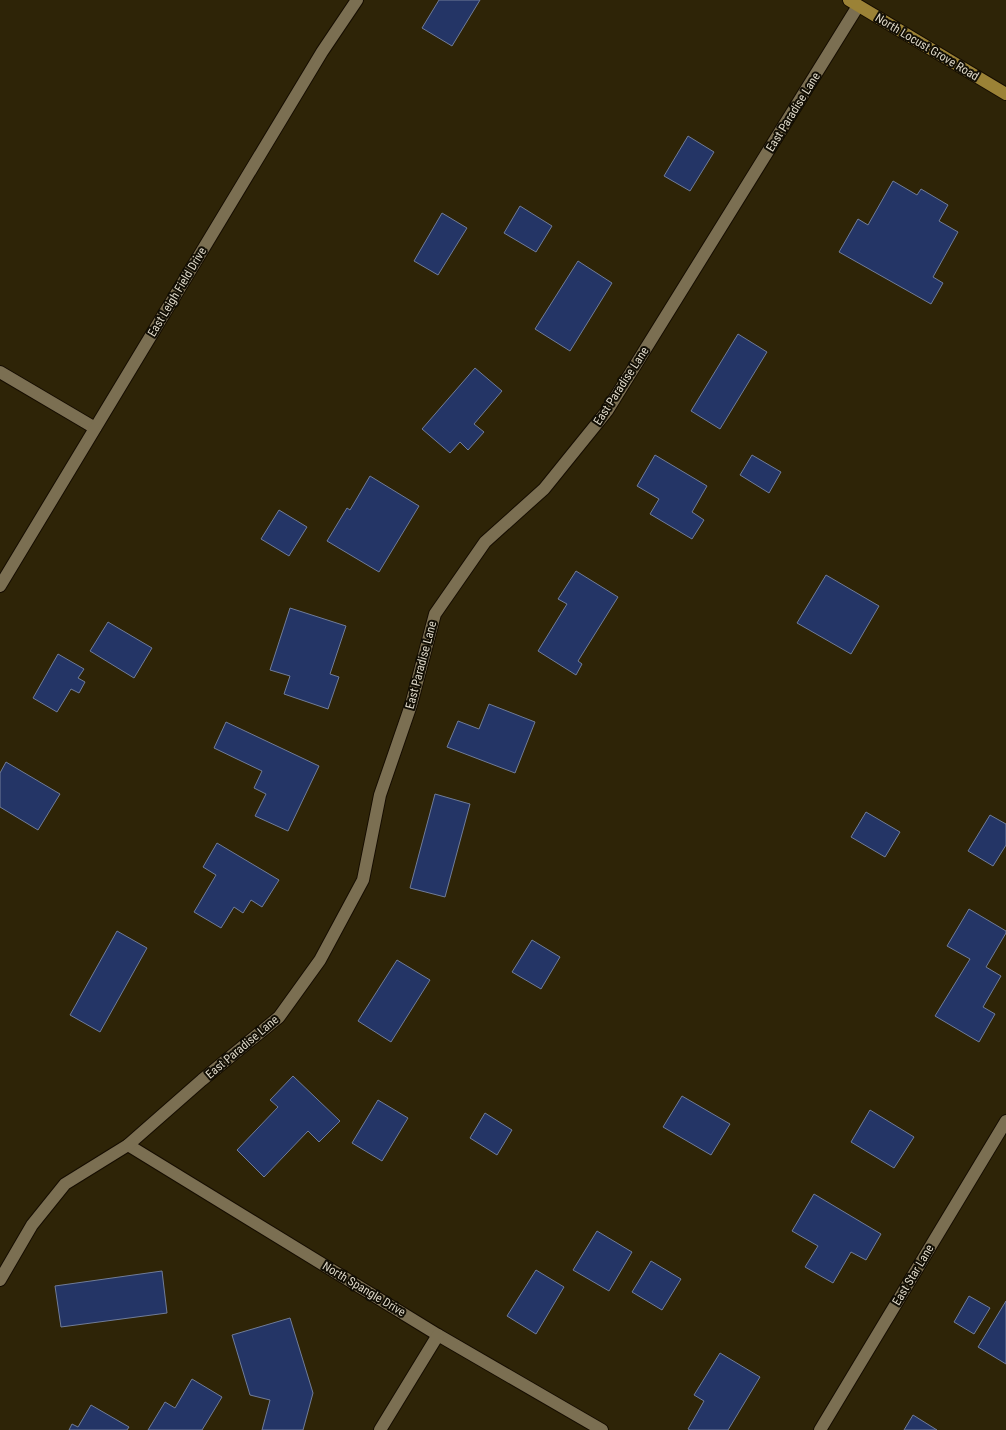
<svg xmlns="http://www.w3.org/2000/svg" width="1006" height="1430" font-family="'Roboto Condensed',sans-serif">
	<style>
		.building { fill: #243566; stroke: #707c98 }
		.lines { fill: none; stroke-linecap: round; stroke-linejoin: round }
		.minor-casing { stroke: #160d00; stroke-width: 14 }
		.major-casing { stroke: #160d00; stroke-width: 14 }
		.minor { stroke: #7b6f52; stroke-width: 12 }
		.major { stroke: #9b8236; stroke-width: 12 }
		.labels { text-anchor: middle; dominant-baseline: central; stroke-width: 4; stroke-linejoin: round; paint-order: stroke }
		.street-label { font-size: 12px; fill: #ded8c8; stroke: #120e04 }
	</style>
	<rect width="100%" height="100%" fill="#2e2407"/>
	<!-- building -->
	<g class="building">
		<polygon points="439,0 480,0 452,46 422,28"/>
		<polygon points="688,136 714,152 690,191 664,176"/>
		<polygon points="893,181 917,195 921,189 948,205 939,221 958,232 933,277 943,283 931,304 839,252 858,219 868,225"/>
		<polygon points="520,206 552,226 536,252 504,233"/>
		<polygon points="442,213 467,228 438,275 414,261"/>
		<polygon points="578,261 612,283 570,351 535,329"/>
		<polygon points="738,334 767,352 720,429 691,411"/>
		<polygon points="475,368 502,391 474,424 484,432 468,450 460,442 450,453 422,429"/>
		<polygon points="655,455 707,486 692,512 704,520 692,539 650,514 659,499 637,486"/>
		<polygon points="752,455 781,472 769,493 740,475"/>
		<polygon points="370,476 419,506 379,572 327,541 347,508 350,510"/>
		<polygon points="279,510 307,527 289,556 261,539"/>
		<polygon points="576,571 618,597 578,661 582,664 576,675 538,651 567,604 558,599"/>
		<polygon points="826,575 879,606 851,654 797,623"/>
		<polygon points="290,608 346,626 330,674 339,677 328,709 284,694 290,676 270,670"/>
		<polygon points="108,622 152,648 134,678 90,651"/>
		<polygon points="58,654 84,669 78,678 85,682 79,693 71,689 57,712 33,698"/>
		<polygon points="489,704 535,722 515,773 447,747 458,721 479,729"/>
		<polygon points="226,722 319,766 288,831 255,816 266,794 254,788 262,771 214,748"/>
		<polygon points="6,762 60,794 38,830 0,807 0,773"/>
		<polygon points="435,794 470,804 445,897 410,888"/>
		<polygon points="866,812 900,832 885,857 851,837"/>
		<polygon points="990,815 1006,824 1006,845 993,866 968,851"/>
		<polygon points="217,843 279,880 262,907 251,900 243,913 234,907 221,928 194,912 216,875 203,867"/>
		<polygon points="969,909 1006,931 1006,933 986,967 1001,976 983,1007 995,1014 979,1042 935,1016 970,959 947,946"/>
		<polygon points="117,931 147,948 100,1032 70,1015"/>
		<polygon points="532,940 560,957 541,989 512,972"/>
		<polygon points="397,960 430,980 391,1042 358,1021"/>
		<polygon points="293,1076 340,1121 319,1142 308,1131 264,1177 237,1150 278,1107 270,1100"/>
		<polygon points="682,1096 730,1124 711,1155 663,1127"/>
		<polygon points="378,1100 408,1118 382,1161 352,1143"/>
		<polygon points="870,1110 914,1137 894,1168 851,1142"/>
		<polygon points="485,1113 512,1130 497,1155 470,1138"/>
		<polygon points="814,1194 881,1234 866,1260 851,1252 833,1283 805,1267 818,1246 792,1231"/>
		<polygon points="597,1231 632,1252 609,1291 573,1270"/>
		<polygon points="651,1261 681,1279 662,1310 632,1292"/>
		<polygon points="536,1270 564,1287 536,1334 507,1316"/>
		<polygon points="162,1271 167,1313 61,1327 55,1286"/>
		<polygon points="969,1296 990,1308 974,1334 954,1322"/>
		<polygon points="1006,1301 1006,1364 978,1347"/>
		<polygon points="290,1318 313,1393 303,1430 262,1430 270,1400 250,1395 232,1335"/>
		<polygon points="720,1353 760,1377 728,1430 690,1430 688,1429 704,1401 694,1395"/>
		<polygon points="192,1379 222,1397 202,1430 148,1430 165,1402 175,1408"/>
		<polygon points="91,1405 129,1427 127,1430 69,1430 72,1424 78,1427"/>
		<polygon points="913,1415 937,1430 904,1430"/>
	</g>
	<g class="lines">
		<!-- minor casing -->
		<g class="minor-casing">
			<g id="minor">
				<polyline points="0,372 95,428"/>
				<polyline points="0,586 322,52 357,0"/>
				<polyline points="128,1145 438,1335 602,1430"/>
				<polyline points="0,1280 32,1225 65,1184 128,1145 202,1080 279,1017 320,960 363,880 380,795 411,705 435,614 485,542 544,489 607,411 858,6"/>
				<polyline points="380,1430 438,1335"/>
				<polyline points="820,1430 1006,1121"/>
			</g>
		</g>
		<!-- major casing -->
		<g class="major-casing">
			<polyline id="major" points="849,0 1006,94"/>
		</g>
		<!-- minor -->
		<use href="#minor" class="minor"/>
		<!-- major -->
		<use href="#major" class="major"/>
	</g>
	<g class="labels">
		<!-- street labels -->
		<g class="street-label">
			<text transform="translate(927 47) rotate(31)">North Locust Grove Road</text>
			<text transform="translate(793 112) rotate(-58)">East Paradise Lane</text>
			<text transform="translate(177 292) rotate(-59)">East Leigh Field Drive</text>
			<text transform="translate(621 386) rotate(-57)">East Paradise Lane</text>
			<text transform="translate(421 665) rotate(-75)">East Paradise Lane</text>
			<text transform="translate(242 1047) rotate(-40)">East Paradise Lane</text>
			<text transform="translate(913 1275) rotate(-59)">East Star Lane</text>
			<text transform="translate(364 1289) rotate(31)">North Spangle Drive</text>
		</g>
	</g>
</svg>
